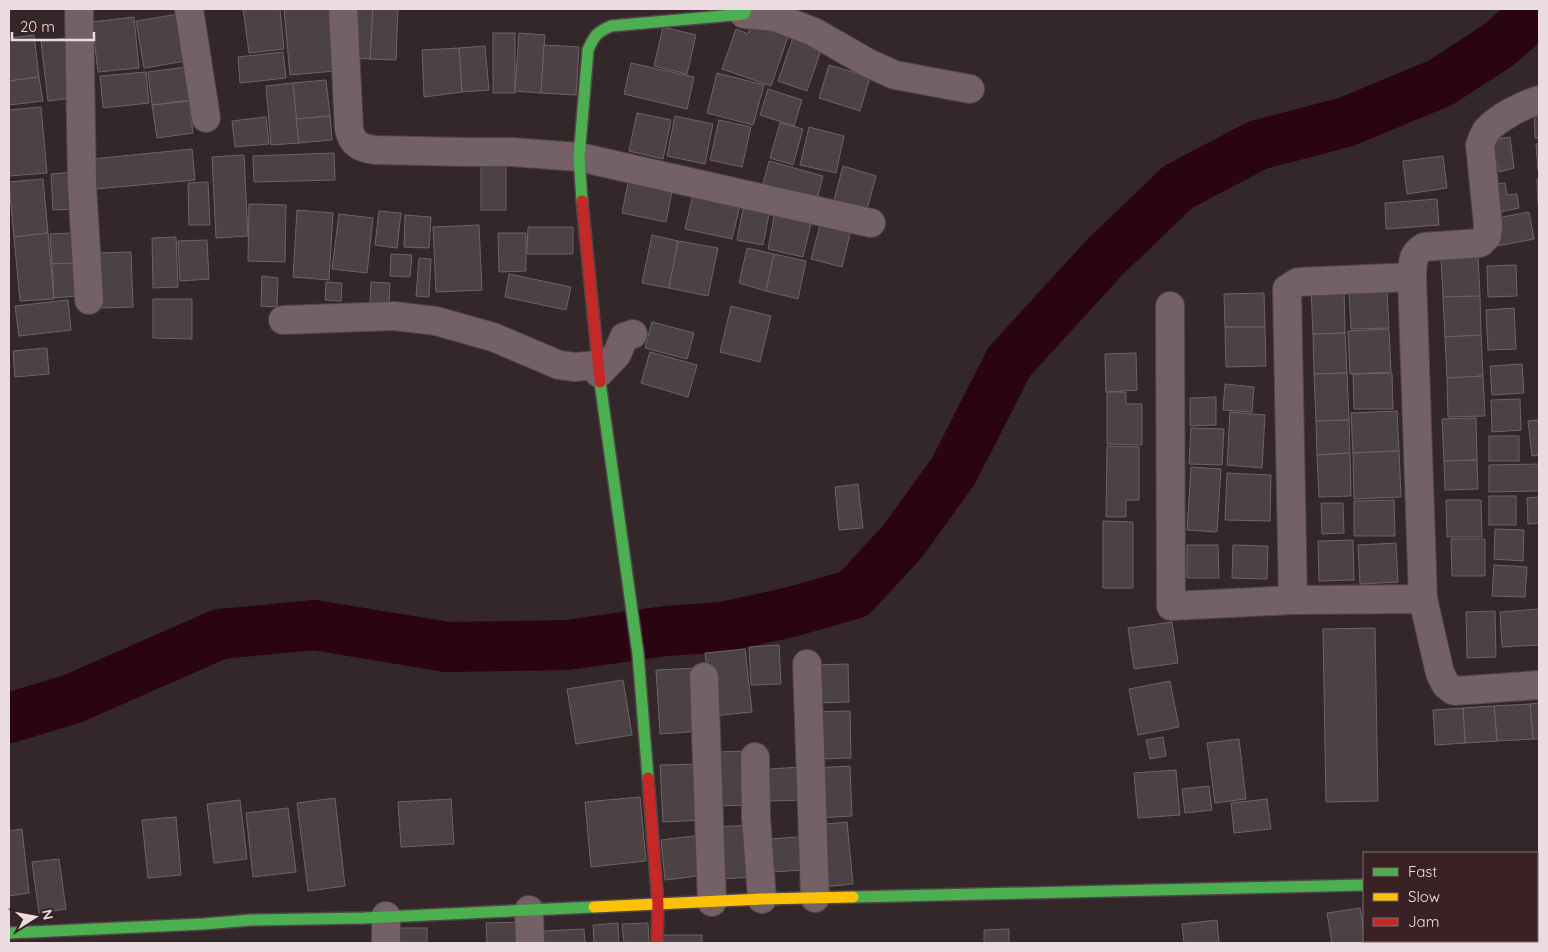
<svg xmlns="http://www.w3.org/2000/svg" width="1548" height="952" font-family="Quicksand,sans-serif">
	<style>
		.lines { fill: none; stroke-linecap: round; stroke-linejoin: round }
		.river { stroke: #2a0410; stroke-width: 50 }
		.building { fill: #4c4143; stroke: #6e6365 }
		.street-casing { stroke: #504548; stroke-width: 30 }
		.fast-casing { stroke: #504548; stroke-width: 14 }
		.slow-casing { stroke: #504548; stroke-width: 14 }
		.jam-casing { stroke: #504548; stroke-width: 14 }
		.street { stroke: #746166; stroke-width: 28 }
		.fast { stroke: #4caf50; stroke-width: 11 }
		.slow { stroke: #ffc107; stroke-width: 11 }
		.jam { stroke: #c62828; stroke-width: 11 }
	</style>
	<rect width="100%" height="100%" fill="#33272a"/>
	<g class="lines">
		<!-- river -->
		<polyline class="river" points="9,718 72,699 220,634 314,625 447,647 567,645 666,631 723,627 791,612 854,594 903,541 954,470 1009,362 1105,257 1178,187 1258,145 1346,122 1440,83 1500,44 1539,9"/>
	</g>
	<!-- building -->
	<g class="building">
		<polygon points="243,9 280,9 284,49 249,53"/>
		<polygon points="284,9 330,9 336,71 290,75"/>
		<polygon points="351,9 373,9 370,59 349,58"/>
		<polygon points="373,9 398,9 396,60 370,59"/>
		<polygon points="185,13 192,60 144,68 136,21"/>
		<polygon points="134,17 139,68 98,72 92,22"/>
		<polygon points="754,19 790,31 771,86 722,69 736,29 748,34"/>
		<polygon points="663,27 696,35 687,74 654,66"/>
		<polygon points="795,32 811,37 808,45 821,50 807,91 778,81"/>
		<rect x="493" y="33" width="22" height="60"/>
		<polygon points="519,33 545,35 541,93 515,91"/>
		<polygon points="34,35 39,77 9,81 9,38"/>
		<polygon points="66,38 73,98 48,101 41,41"/>
		<polygon points="544,45 579,47 576,95 541,93"/>
		<polygon points="485,46 489,90 462,92 459,48"/>
		<polygon points="459,48 462,92 424,97 422,50"/>
		<polygon points="283,52 286,78 240,83 238,57"/>
		<polygon points="631,63 694,77 687,109 624,94"/>
		<polygon points="829,65 870,77 860,111 819,98"/>
		<polygon points="194,66 198,99 152,105 148,72"/>
		<polygon points="146,72 149,103 103,108 100,76"/>
		<polygon points="717,73 764,85 753,125 707,113"/>
		<polygon points="39,77 43,101 9,105 9,81"/>
		<polygon points="326,80 330,116 296,119 293,83"/>
		<polygon points="293,83 299,143 271,145 266,86"/>
		<polygon points="768,89 802,100 794,126 760,115"/>
		<polygon points="189,101 193,133 157,138 152,105"/>
		<polygon points="41,107 47,173 9,176 9,110"/>
		<polygon points="1539,108 1539,138 1535,138 1534,109"/>
		<polygon points="637,113 671,120 663,159 629,151"/>
		<polygon points="330,116 332,140 299,143 296,119"/>
		<polygon points="675,116 713,124 705,164 667,156"/>
		<polygon points="266,117 269,144 235,147 232,121"/>
		<polygon points="719,120 751,127 742,167 710,160"/>
		<polygon points="780,123 803,129 793,165 770,158"/>
		<polygon points="809,127 844,136 836,173 800,165"/>
		<polygon points="1510,137 1514,168 1499,172 1492,140"/>
		<polygon points="1539,143 1539,171 1538,171 1536,144"/>
		<polygon points="192,149 195,180 95,189 92,159"/>
		<polygon points="334,153 335,180 254,182 253,156"/>
		<polygon points="244,155 248,236 216,238 212,157"/>
		<polygon points="1443,156 1447,188 1407,194 1403,161"/>
		<polygon points="769,161 823,176 817,199 763,184"/>
		<rect x="481" y="165" width="25" height="45"/>
		<polygon points="843,166 876,176 866,213 833,204"/>
		<polygon points="75,172 77,209 53,210 51,174"/>
		<polygon points="629,178 673,186 666,222 622,213"/>
		<polygon points="43,179 48,233 14,237 9,182"/>
		<polygon points="1537,179 1539,179 1539,205 1538,205"/>
		<polygon points="208,182 210,225 189,225 188,183"/>
		<polygon points="1505,183 1507,195 1517,194 1519,208 1500,212 1494,184"/>
		<polygon points="695,186 742,197 732,239 685,229"/>
		<polygon points="745,198 771,204 763,245 737,240"/>
		<polygon points="1437,199 1439,225 1386,229 1385,203"/>
		<polygon points="249,204 286,205 285,262 248,261"/>
		<polygon points="776,206 813,215 803,257 768,249"/>
		<polygon points="297,210 333,213 329,280 293,277"/>
		<polygon points="379,211 401,213 397,248 375,245"/>
		<polygon points="1529,212 1534,239 1497,246 1492,219"/>
		<polygon points="339,214 373,218 367,273 332,269"/>
		<polygon points="405,215 431,217 429,248 404,247"/>
		<polygon points="822,218 852,226 842,267 811,259"/>
		<polygon points="479,225 482,290 436,292 433,227"/>
		<polygon points="528,227 573,227 573,254 527,254"/>
		<polygon points="48,233 54,299 20,301 14,237"/>
		<polygon points="73,233 74,263 52,264 50,234"/>
		<polygon points="498,233 526,233 526,271 499,272"/>
		<polygon points="652,235 678,241 669,288 642,283"/>
		<polygon points="176,237 178,287 153,288 152,238"/>
		<polygon points="207,240 209,279 180,281 178,241"/>
		<polygon points="678,241 718,248 708,296 669,288"/>
		<polygon points="747,248 774,254 766,291 739,283"/>
		<polygon points="131,252 133,307 100,308 98,253"/>
		<polygon points="391,254 412,255 410,277 390,276"/>
		<polygon points="774,254 806,261 798,299 766,291"/>
		<polygon points="1478,257 1480,296 1443,297 1441,258"/>
		<polygon points="419,258 431,259 429,297 416,296"/>
		<polygon points="74,263 77,296 54,298 52,264"/>
		<polygon points="1516,265 1517,296 1488,297 1487,266"/>
		<polygon points="509,274 571,287 566,310 505,297"/>
		<polygon points="262,276 278,278 277,307 261,306"/>
		<polygon points="326,282 342,283 341,301 325,300"/>
		<polygon points="371,282 390,283 389,306 370,304"/>
		<polygon points="1344,288 1345,333 1313,334 1311,289"/>
		<polygon points="1387,292 1389,328 1351,329 1349,293"/>
		<polygon points="1264,293 1265,327 1225,327 1224,294"/>
		<polygon points="1480,296 1481,335 1445,337 1443,297"/>
		<polygon points="153,299 192,299 192,339 153,338"/>
		<polygon points="68,300 71,330 19,336 15,306"/>
		<polygon points="731,306 771,316 760,362 720,352"/>
		<polygon points="1514,308 1516,349 1488,350 1486,310"/>
		<polygon points="652,322 694,333 687,359 645,348"/>
		<polygon points="1225,327 1265,327 1266,366 1226,367"/>
		<polygon points="1389,329 1391,372 1350,374 1348,331"/>
		<polygon points="1345,333 1347,373 1314,374 1313,334"/>
		<polygon points="1481,335 1483,376 1447,378 1445,337"/>
		<polygon points="47,348 49,374 15,377 13,351"/>
		<polygon points="650,352 697,365 688,397 641,383"/>
		<polygon points="1136,353 1137,390 1106,392 1105,354"/>
		<polygon points="1522,364 1524,393 1492,395 1490,366"/>
		<polygon points="1347,373 1349,420 1316,421 1314,374"/>
		<polygon points="1392,373 1393,409 1354,409 1353,374"/>
		<polygon points="1483,376 1485,416 1448,417 1447,378"/>
		<polygon points="1225,384 1254,387 1252,412 1223,410"/>
		<polygon points="1107,392 1126,392 1126,404 1142,404 1142,445 1107,444"/>
		<polygon points="1216,397 1216,425 1190,426 1190,398"/>
		<polygon points="1520,399 1521,430 1492,432 1491,400"/>
		<polygon points="1397,411 1399,451 1353,453 1351,413"/>
		<polygon points="1230,412 1265,415 1262,468 1227,465"/>
		<polygon points="1476,418 1477,460 1444,461 1442,419"/>
		<polygon points="1349,420 1350,453 1317,455 1316,421"/>
		<polygon points="1539,420 1539,455 1532,456 1528,421"/>
		<polygon points="1191,428 1224,429 1222,465 1189,464"/>
		<rect x="1489" y="436" width="30" height="25"/>
		<polygon points="1107,446 1139,447 1139,500 1126,500 1126,517 1106,517"/>
		<polygon points="1399,451 1401,497 1354,499 1353,453"/>
		<polygon points="1350,453 1351,496 1319,497 1317,455"/>
		<polygon points="1477,460 1478,489 1445,490 1444,461"/>
		<polygon points="1539,464 1539,491 1489,492 1489,465"/>
		<polygon points="1191,467 1221,469 1217,532 1187,530"/>
		<polygon points="1227,473 1271,475 1270,521 1225,520"/>
		<polygon points="858,484 863,528 839,530 835,487"/>
		<rect x="1489" y="496" width="27" height="29"/>
		<polygon points="1539,497 1539,523 1528,524 1527,498"/>
		<polygon points="1394,500 1395,536 1354,536 1354,501"/>
		<polygon points="1446,500 1481,500 1482,537 1447,537"/>
		<polygon points="1321,503 1343,503 1344,533 1322,534"/>
		<polygon points="1103,521 1133,522 1133,588 1103,588"/>
		<polygon points="1495,529 1524,530 1523,561 1494,559"/>
		<polygon points="1451,539 1485,539 1485,576 1452,576"/>
		<polygon points="1353,540 1354,580 1319,581 1318,541"/>
		<polygon points="1396,543 1398,582 1360,584 1358,545"/>
		<polygon points="1187,545 1218,545 1219,578 1187,578"/>
		<polygon points="1233,545 1268,546 1267,579 1232,578"/>
		<polygon points="1494,565 1527,567 1525,597 1492,596"/>
		<polygon points="1539,609 1539,645 1502,647 1500,612"/>
		<polygon points="1495,611 1496,657 1467,658 1466,612"/>
		<polygon points="1172,622 1178,663 1134,669 1128,628"/>
		<polygon points="1375,628 1378,801 1326,802 1323,629"/>
		<polygon points="779,645 781,684 751,685 749,647"/>
		<polygon points="745,649 752,712 713,716 705,653"/>
		<polygon points="848,664 849,702 817,703 815,665"/>
		<polygon points="698,668 702,731 660,734 656,670"/>
		<polygon points="623,680 632,735 576,744 567,689"/>
		<polygon points="1170,681 1179,727 1138,735 1129,689"/>
		<polygon points="1539,703 1539,739 1533,739 1530,704"/>
		<polygon points="1530,704 1533,739 1497,741 1494,706"/>
		<polygon points="1494,706 1497,741 1465,743 1463,708"/>
		<polygon points="1463,708 1465,743 1435,745 1433,710"/>
		<polygon points="850,711 851,758 817,759 815,712"/>
		<polygon points="1163,737 1166,756 1150,759 1146,740"/>
		<polygon points="1239,739 1246,799 1215,803 1207,743"/>
		<polygon points="749,751 750,805 715,806 716,752"/>
		<polygon points="700,764 702,820 663,822 660,765"/>
		<polygon points="850,766 852,816 818,818 816,768"/>
		<polygon points="801,767 802,800 770,801 769,769"/>
		<polygon points="1176,770 1180,815 1138,818 1134,773"/>
		<polygon points="1209,786 1212,810 1185,813 1182,789"/>
		<polygon points="640,797 646,861 591,867 585,802"/>
		<polygon points="335,798 345,886 308,891 297,803"/>
		<polygon points="451,799 454,844 401,847 398,802"/>
		<polygon points="1267,799 1271,829 1234,833 1231,803"/>
		<polygon points="240,800 247,859 214,863 207,804"/>
		<polygon points="288,808 296,872 253,877 246,813"/>
		<polygon points="176,817 181,875 148,878 142,820"/>
		<polygon points="847,822 853,884 821,887 815,825"/>
		<polygon points="751,825 755,877 719,879 716,827"/>
		<polygon points="22,829 29,893 9,896 9,831"/>
		<polygon points="702,835 706,875 665,880 661,840"/>
		<polygon points="799,837 802,870 772,872 769,839"/>
		<polygon points="59,859 66,909 39,913 32,862"/>
		<polygon points="1360,908 1366,943 1332,943 1327,913"/>
		<polygon points="1217,920 1219,943 1184,943 1182,924"/>
		<polygon points="526,922 527,943 487,943 486,923"/>
		<polygon points="618,923 619,943 594,943 593,925"/>
		<polygon points="648,923 649,943 624,943 622,924"/>
		<rect x="392" y="928" width="35" height="15"/>
		<polygon points="584,929 585,943 544,943 544,931"/>
		<polygon points="1009,929 1009,943 965,943 984,943 984,930"/>
		<rect x="660" y="935" width="42" height="8"/>
		<polygon points="1412,941 1433,941 1434,943 1412,943"/>
	</g>
	<g class="lines">
		<!-- street casing -->
		<g class="street-casing">
			<g id="street">
				<polyline points="79,9 82,185 89,300"/>
				<polyline points="189,9 206,118"/>
				<path d="M343,9L349,129C352,144 360,148 375,150L466,152H511L579,157L871,223"/>
				<polyline points="744,14 775,17 814,32 868,63 895,75 970,89"/>
				<polyline points="1412,277 1423,599"/>
				<polyline points="1170,306 1171,606 1293,600 1423,599 1440,673 1446,685 1454,691 1539,685"/>
				<polyline points="283,320 394,316 436,321 493,337 559,365 575,367 598,365"/>
				<polyline points="599,373 617,354 624,337 633,334"/>
				<path d="M1293,600L1287,289L1298,282L1412,277C1413,263 1411,255 1424,247L1480,243L1487,236L1488,225L1480,145C1482,140 1484,134 1487,130C1499,117 1523,105 1539,100"/>
				<polyline points="807,664 815,898"/>
				<polyline points="704,677 712,902"/>
				<polyline points="755,757 756,817 762,899"/>
				<polyline points="1537,881 1538,943"/>
				<polyline points="529,910 530,943"/>
				<polyline points="386,916 386,943"/>
				<polyline points="1378,941 1378,943"/>
			</g>
		</g>
		<!-- fast casing -->
		<g class="fast-casing">
			<g id="fast">
				<path d="M582,201L579,157L588,50C594,36 597,32 611,26L744,14L746,9"/>
				<polyline points="600,382 638,654 648,778"/>
				<polyline points="853,897 1364,885"/>
				<polyline points="9,933 203,924 251,920 364,918 594,907"/>
			</g>
		</g>
		<!-- slow casing -->
		<g class="slow-casing">
			<polyline id="slow" points="594,907 762,899 853,897"/>
		</g>
		<!-- jam casing -->
		<g class="jam-casing">
			<g id="jam">
				<polyline points="582,201 600,382"/>
				<polyline points="648,778 658,904 657,943"/>
			</g>
		</g>
		<!-- street -->
		<use href="#street" class="street"/>
		<!-- fast -->
		<use href="#fast" class="fast"/>
		<!-- slow -->
		<use href="#slow" class="slow"/>
		<!-- jam -->
		<use href="#jam" class="jam"/>
	</g>
	<!-- border -->
	<rect width="1548" height="952" fill="none" stroke="#eddcdf" stroke-width="20"/>
	<!-- legend -->
	<rect x="1363" y="852" width="175" height="90" fill="#392126" stroke="#816c70"/>
	<rect x="1373" y="868" width="25" height="8" fill="#4caf50" stroke="#816c70"/>
	<text x="1408" y="877" font-size="15" fill="#eddcdf">Fast</text>
	<rect x="1373" y="893" width="25" height="8" fill="#ffc107" stroke="#816c70"/>
	<text x="1408" y="902" font-size="15" fill="#eddcdf">Slow</text>
	<rect x="1373" y="918" width="25" height="8" fill="#c62828" stroke="#816c70"/>
	<text x="1408" y="927" font-size="15" fill="#eddcdf">Jam</text>
	<!-- north arrow -->
	<g transform="translate(35 917) rotate(79)" stroke="#392126" stroke-width="4" paint-order="stroke">
	<path d="M0-4L9 19L0 12L-9 19Z" fill="#eddcdf"/>
	<text y="-8" font-size="14" font-weight="bold" text-anchor="middle" fill="#eddcdf">N</text>
	</g>
	<!-- scale -->
	<path d="M12 32v8h82v-8" fill="none" stroke="#eddcdf" stroke-width="2.5"/>
	<text x="20" y="32" font-size="15" fill="#eddcdf" stroke="#392126" stroke-width="4" paint-order="stroke">20 m</text>
</svg>
